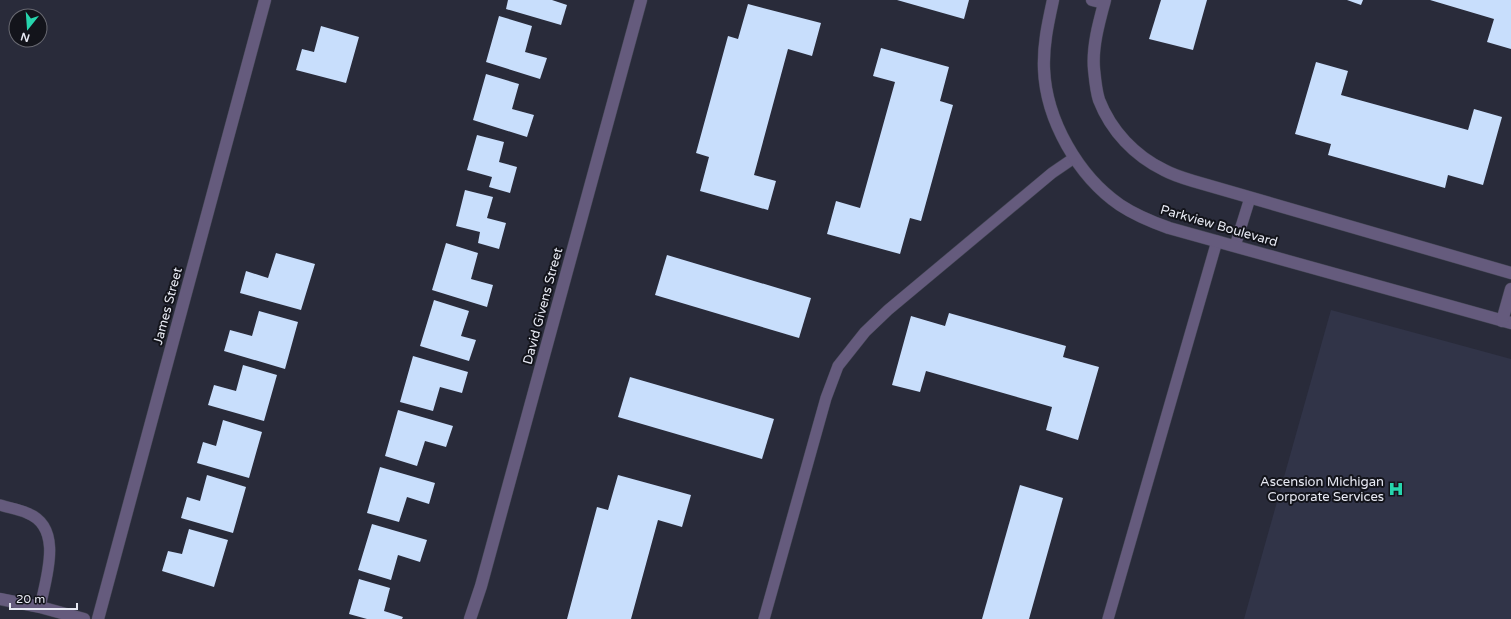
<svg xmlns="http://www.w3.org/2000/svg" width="1511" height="619" font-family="'Varela Round',sans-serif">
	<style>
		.built { fill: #313448 }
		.building { fill: #c8defc }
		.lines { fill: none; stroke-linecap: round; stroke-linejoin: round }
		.lane-casing { stroke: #444654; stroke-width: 12 }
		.street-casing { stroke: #444654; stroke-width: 13 }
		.lane { stroke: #655b7d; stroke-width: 11 }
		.street { stroke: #655b7d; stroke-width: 12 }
		.labels { text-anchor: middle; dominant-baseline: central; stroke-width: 4; stroke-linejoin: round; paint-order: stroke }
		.street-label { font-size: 13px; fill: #e7e9f3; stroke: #13141b }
		.poi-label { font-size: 13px; fill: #e7e9f3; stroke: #13141b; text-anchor: end }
	</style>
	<rect width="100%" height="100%" fill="#292b3a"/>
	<!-- built -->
	<polygon class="built" points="1331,310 1511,359 1511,619 1244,619"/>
	<!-- building -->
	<g class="building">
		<polygon points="508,0 552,0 567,5 561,25 506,9"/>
		<polygon points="897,0 969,0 964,19"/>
		<polygon points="1161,0 1207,0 1193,50 1149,39"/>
		<polygon points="1347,0 1363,0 1361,5"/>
		<polygon points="1430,0 1511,0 1511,49 1487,42 1494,19"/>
		<polygon points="748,4 821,23 812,56 788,49 754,175 776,181 768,210 700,191 709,157 696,153 728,36 738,39"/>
		<polygon points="499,16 532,26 525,52 547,58 540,79 486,62"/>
		<polygon points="321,26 359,37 346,83 296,70 302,49 314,52"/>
		<polygon points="881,48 949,67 940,101 953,105 921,221 910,218 900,254 827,234 836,201 860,208 895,82 873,76"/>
		<polygon points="1316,62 1348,71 1341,95 1468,130 1474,109 1502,117 1483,185 1448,175 1445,188 1328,155 1331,144 1295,134"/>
		<polygon points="486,74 519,84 512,109 534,115 527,137 473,120"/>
		<polygon points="477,135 504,142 499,162 517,167 510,193 489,187 492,177 467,170"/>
		<polygon points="465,190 493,197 487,218 506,223 499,249 478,243 480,232 456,226"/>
		<polygon points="446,243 478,253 471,279 493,285 487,307 432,290"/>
		<polygon points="276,253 315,264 301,310 240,293 246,271 268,278"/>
		<polygon points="667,255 811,298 799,338 655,295"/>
		<polygon points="434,300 469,311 461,336 476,340 469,361 420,346"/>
		<polygon points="259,311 298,322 285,369 224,351 230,330 252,336"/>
		<polygon points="949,313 1066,346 1063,357 1099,367 1078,440 1046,430 1052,407 926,371 920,392 892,385 911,316 945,326"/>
		<polygon points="413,356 468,372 462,393 440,387 433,411 400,402"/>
		<polygon points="243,365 277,375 264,421 208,405 214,385 236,391"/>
		<polygon points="630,377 774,419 762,459 618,417"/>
		<polygon points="398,410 453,426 446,447 425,441 417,466 385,456"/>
		<polygon points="223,420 262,432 249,478 197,463 203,442 216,446"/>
		<polygon points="380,467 435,483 429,504 407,497 399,522 367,513"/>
		<polygon points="207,475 246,487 233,533 181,518 187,497 200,501"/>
		<polygon points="618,475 691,495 682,527 658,520 631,619 567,619 597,507 608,510"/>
		<polygon points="1020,485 1063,498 1029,619 982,619"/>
		<polygon points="372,524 427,540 420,562 398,555 391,580 358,570"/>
		<polygon points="189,529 228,540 214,587 162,571 168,551 182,554"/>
		<polygon points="359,579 390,588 384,611 403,617 402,619 367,619 349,614"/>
	</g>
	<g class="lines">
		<!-- lane casing -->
		<g class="lane-casing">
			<g id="lane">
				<polyline points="1235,246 1250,198"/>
				<path d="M0,505C9,508 18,509 27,513C64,527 46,578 40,607"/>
				<polyline points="764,619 826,398 838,366 865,332 888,310 1052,173 1074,158"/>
				<polyline points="1108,619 1217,241"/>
			</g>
		</g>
		<!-- street casing -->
		<g class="street-casing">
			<g id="street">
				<path d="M1053,0C1048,23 1043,45 1044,69C1046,120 1078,176 1120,205C1135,215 1152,222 1169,228L1511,323"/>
				<polyline points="1092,0 1104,3"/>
				<path d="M1105,0C1099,22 1092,47 1094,69C1095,79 1096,91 1099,100C1111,131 1135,156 1164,170C1173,175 1183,178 1193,181L1511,273"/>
				<polyline points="1502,321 1511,289"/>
				<polyline points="0,599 40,607 84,619"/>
				<polyline points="98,619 265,0"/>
				<polyline points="470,619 481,586 641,0"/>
			</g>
		</g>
		<!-- lane -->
		<use href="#lane" class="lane"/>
		<!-- street -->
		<use href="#street" class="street"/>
	</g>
	<!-- icons -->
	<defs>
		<g id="hospital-bare" transform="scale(1.2)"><path d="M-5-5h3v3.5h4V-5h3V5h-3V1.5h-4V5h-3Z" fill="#27d5ad" stroke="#13141b" stroke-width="2.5" paint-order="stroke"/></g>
	</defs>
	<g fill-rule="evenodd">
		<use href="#hospital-bare" x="1396" y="489"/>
	</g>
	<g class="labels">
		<!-- street labels -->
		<g class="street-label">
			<text transform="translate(1219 226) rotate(16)">Parkview Boulevard</text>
			<text transform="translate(168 306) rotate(-75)">James Street</text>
			<text transform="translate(543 306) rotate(-75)">David Givens Street</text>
		</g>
		<!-- poi labels -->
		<g class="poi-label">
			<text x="1384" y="482">Ascension Michigan<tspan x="1384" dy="15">Corporate Services</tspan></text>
		</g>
	</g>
	<!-- north arrow -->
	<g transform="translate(28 28) rotate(197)"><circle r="19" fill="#13141b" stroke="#686971"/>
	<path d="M0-3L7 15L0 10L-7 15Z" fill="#27d5ad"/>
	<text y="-6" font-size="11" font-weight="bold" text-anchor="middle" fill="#e7e9f3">N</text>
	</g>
	<!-- scale -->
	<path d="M10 603v6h67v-6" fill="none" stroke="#e7e9f3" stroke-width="2"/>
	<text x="16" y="603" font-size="12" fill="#e7e9f3" stroke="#13141b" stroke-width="3" paint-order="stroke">20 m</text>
</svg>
